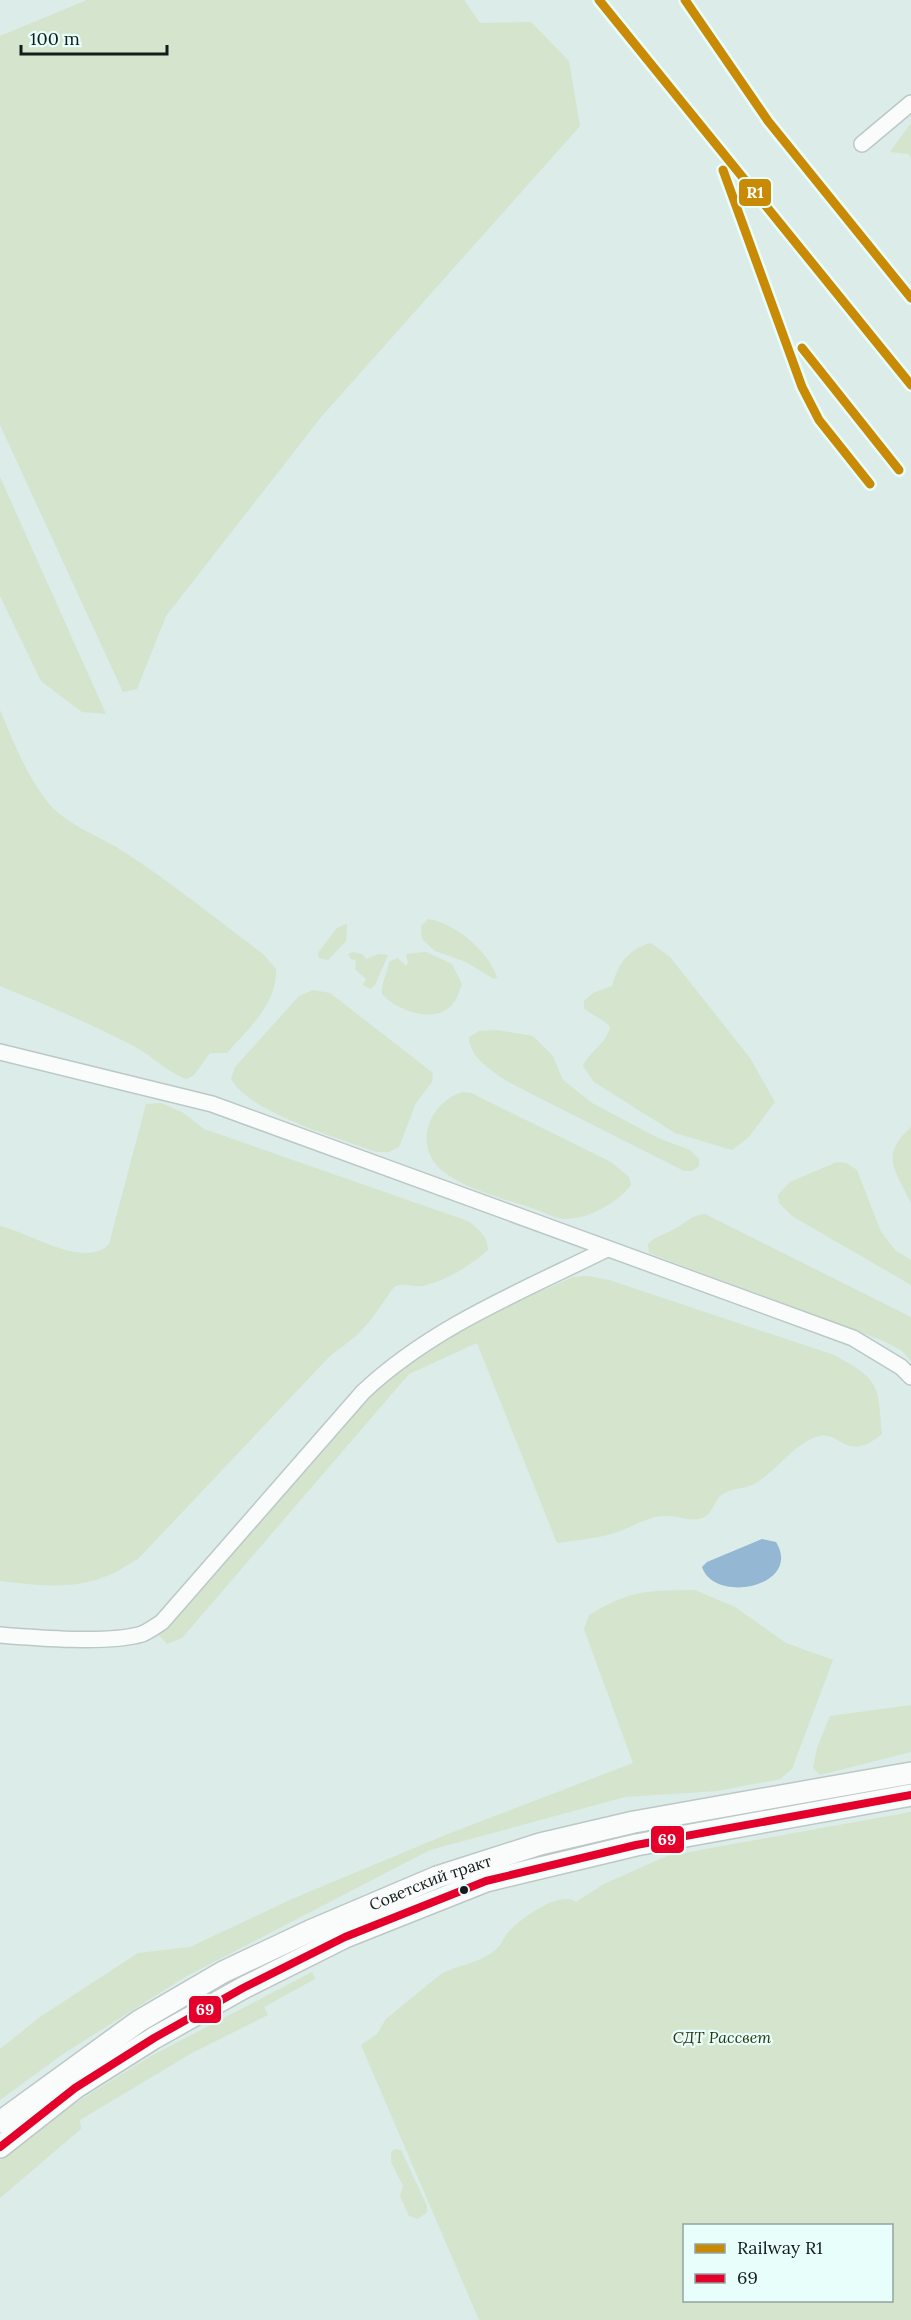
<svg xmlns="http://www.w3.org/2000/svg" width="911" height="2320" font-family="Lora,serif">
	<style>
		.green { fill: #d5e4cc; fill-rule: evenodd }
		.water { fill: #94b7d4 }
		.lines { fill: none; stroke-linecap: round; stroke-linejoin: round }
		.minor-casing { stroke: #bcc8c6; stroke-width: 18 }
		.highway-casing { stroke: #bcc8c6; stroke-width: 24 }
		.minor { stroke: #fafcfc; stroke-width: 15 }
		.highway { stroke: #fafcfc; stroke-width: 21 }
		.bus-1-casing { stroke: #e7fefb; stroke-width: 12 }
		.bus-1 { stroke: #e4002b; stroke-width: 8 }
		.rail-1-casing { stroke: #e7fefb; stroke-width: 14 }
		.rail-1 { stroke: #c98a05; stroke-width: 9 }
		.bus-dot { fill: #111c1b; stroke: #e7fefb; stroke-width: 2 }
		.labels { text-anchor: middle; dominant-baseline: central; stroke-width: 4.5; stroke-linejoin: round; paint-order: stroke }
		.street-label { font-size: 16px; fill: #111c1b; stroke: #e7fefb }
		.park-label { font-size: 16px; font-style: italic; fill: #2b370d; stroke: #e7fefb }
		.line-badge { stroke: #e7fefb; stroke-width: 2 }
		.badge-label { font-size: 16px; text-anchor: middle; font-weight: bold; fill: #fff }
	</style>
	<rect width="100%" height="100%" fill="#dbece9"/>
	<!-- green -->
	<g class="green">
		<polygon points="87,0 464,0 480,23 531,22 569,61 580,126 322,416 166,616 137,689 123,692 0,425 0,36"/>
		<polygon points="911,123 911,159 909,154 890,152"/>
		<polygon points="0,477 106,714 82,712 41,681 0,596"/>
		<path d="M0,710C13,741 25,772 46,800C65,825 100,836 126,853C173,884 218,920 263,954L276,969C277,1005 249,1027 227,1053H210L194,1075L187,1079C169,1074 150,1054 132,1045C89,1023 44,1004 0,986Z"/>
		<path d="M428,919C455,923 488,951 497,977L494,979L466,962L435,951L422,939L421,926Z"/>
		<polygon points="347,924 346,941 328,960 319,958 318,953 337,928"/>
		<path d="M651,943L670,957L750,1058L775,1102L749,1137L732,1150L675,1133L594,1082L583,1066C590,1050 606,1045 610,1027C603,1018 592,1016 584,1008V1001L593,993L612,986C618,964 628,949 651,943Z"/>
		<polygon points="353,952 362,954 366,959 379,954 388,955 375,985 370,989 363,985 366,979 355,969 356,961 351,959 348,954"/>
		<path d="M426,952L452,964L462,984C460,989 458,997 454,1002C438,1026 397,1011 382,994C381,981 388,974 389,962L398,958L406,966L408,963L406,954Z"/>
		<path d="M313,990L330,993L433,1073L432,1082L416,1103L399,1147L389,1152H376C339,1138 250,1113 231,1079L235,1067L299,996Z"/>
		<path d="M497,1030L533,1036L553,1056L563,1080L592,1103L658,1138L690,1150L699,1159V1166L692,1171H684L512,1084C495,1073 470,1060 469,1037L479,1031Z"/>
		<path d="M463,1092L471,1093L611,1162L629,1177L631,1185C618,1203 586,1220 563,1219C554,1218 541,1211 532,1208C505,1199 445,1185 431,1157C417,1131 438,1098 463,1092Z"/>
		<path d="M161,1103L182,1112L204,1129L468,1221C478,1229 488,1236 488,1250C470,1266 446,1281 422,1286C411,1287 404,1282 394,1287L370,1321L356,1336L330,1356L138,1559C127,1565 116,1573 104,1577C72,1590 34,1585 0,1581V1226C28,1232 86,1270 109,1244L146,1104Z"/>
		<path d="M911,1127V1203C896,1170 879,1156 911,1127Z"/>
		<polygon points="837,1162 846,1163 857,1170 881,1232 896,1251 911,1260 911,1285 792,1216 779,1203 778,1195 790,1182"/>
		<path d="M705,1214L911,1317V1361L901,1350L881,1340L649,1253L648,1244C656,1235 665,1235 674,1229C686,1223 691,1215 705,1214Z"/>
		<path d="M588,1276L609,1280L834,1355C880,1380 878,1384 882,1434C844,1465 841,1428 816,1437C791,1446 777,1471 754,1484C743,1490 731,1487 720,1496C714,1502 712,1514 704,1517C693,1523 679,1516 668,1516C647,1515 631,1529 611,1534C594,1539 575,1540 557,1543L477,1343L409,1374L182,1638L167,1644L158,1634L176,1619L370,1393C427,1338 501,1309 573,1277Z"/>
		<path d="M695,1590L735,1607L786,1643L833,1660L792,1769L780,1779L717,1791L625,1797L430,1850L185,1977L63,2054L0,2100V2049L40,2017L138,1953L190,1947L292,1899L448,1834L633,1763L584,1629L589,1615C633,1589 646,1591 695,1590Z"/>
		<polygon points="911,1705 911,1752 820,1775 813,1768 817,1748 830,1716"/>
		<path d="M911,1812V2320H479L361,2045L377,2034L386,2019L441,1974C457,1965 477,1964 493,1952C501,1947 504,1936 510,1930C523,1917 560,1890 576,1902L604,1884L667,1856ZM684,2226H892V2300H684Z"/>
		<polygon points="312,1972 315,1979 264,2007 268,2015 192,2053 80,2120 81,2129 0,2198 0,2160 69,2107 151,2056"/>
		<polygon points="395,2149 401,2150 427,2206 427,2212 418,2219 409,2216 400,2196 403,2186 391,2162 391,2152"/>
	</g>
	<!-- water -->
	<path class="water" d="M762,1539L776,1542C803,1586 715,1605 702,1567L707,1562Z"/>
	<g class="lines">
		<!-- minor casing -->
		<g class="minor-casing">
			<g id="minor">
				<polyline points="862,144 911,103"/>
				<polyline points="0,1052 212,1104 853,1338 901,1367 911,1377"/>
				<path d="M0,1635C36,1638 109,1644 142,1634C149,1631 156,1626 162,1622L363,1392C432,1327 522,1291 607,1249"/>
			</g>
		</g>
		<!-- highway casing -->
		<g class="highway-casing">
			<g id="highway">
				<path id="s1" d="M0,2122L139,2021L223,1972L310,1931L437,1877L540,1844L634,1822L911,1773"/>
				<polyline points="0,2147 75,2088 154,2038 243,1988 345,1937 486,1881 636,1845 911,1795"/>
			</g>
		</g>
		<!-- minor -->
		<use href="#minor" class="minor"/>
		<!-- highway -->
		<use href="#highway" class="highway"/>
		<!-- bus-1 casing -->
		<g class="bus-1-casing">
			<polyline id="bus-1" points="0,2147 75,2088 154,2038 243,1988 345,1937 486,1881 636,1845 911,1795"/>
		</g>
		<!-- bus-1 -->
		<use href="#bus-1" class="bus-1"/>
		<!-- rail-1 casing -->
		<g class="rail-1-casing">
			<g id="rail-1">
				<polyline points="599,0 911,385"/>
				<polyline points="685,0 768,121 911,298"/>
				<polyline points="723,170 802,387 819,420 870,484"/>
				<polyline points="802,348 899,470"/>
			</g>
		</g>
		<!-- rail-1 -->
		<use href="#rail-1" class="rail-1"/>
	</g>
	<!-- markers -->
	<circle class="bus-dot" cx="464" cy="1890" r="5"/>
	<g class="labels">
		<!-- street labels -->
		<g class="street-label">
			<text stroke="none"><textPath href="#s1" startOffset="495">Советский тракт</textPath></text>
		</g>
		<!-- park labels -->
		<g class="park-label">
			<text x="722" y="2037">СДТ Рассвет</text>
		</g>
	</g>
	<g class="line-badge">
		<rect x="738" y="178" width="34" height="29" rx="6" fill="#c98a05"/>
		<rect x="650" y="1825" width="35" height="29" rx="6" fill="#e4002b"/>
		<rect x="188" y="1995" width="34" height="29" rx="6" fill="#e4002b"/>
	</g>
	<g class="badge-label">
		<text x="755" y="198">R1</text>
		<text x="667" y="1845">69</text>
		<text x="205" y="2015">69</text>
	</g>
	<!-- legend -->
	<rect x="683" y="2224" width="210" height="78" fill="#e7fefb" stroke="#91a4a1" stroke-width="1.5"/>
	<rect x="695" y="2244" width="30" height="9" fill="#c98a05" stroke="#91a4a1" stroke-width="1.5"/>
	<text x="737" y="2254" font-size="18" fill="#111c1b">Railway R1</text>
	<rect x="695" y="2274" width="30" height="9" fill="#e4002b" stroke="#91a4a1" stroke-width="1.5"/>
	<text x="737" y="2284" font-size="18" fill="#111c1b">69</text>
	<!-- scale -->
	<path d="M21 45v9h146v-9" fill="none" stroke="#111c1b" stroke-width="3"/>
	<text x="30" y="45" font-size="18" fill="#111c1b" stroke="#e7fefb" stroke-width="4.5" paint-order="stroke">100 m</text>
</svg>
